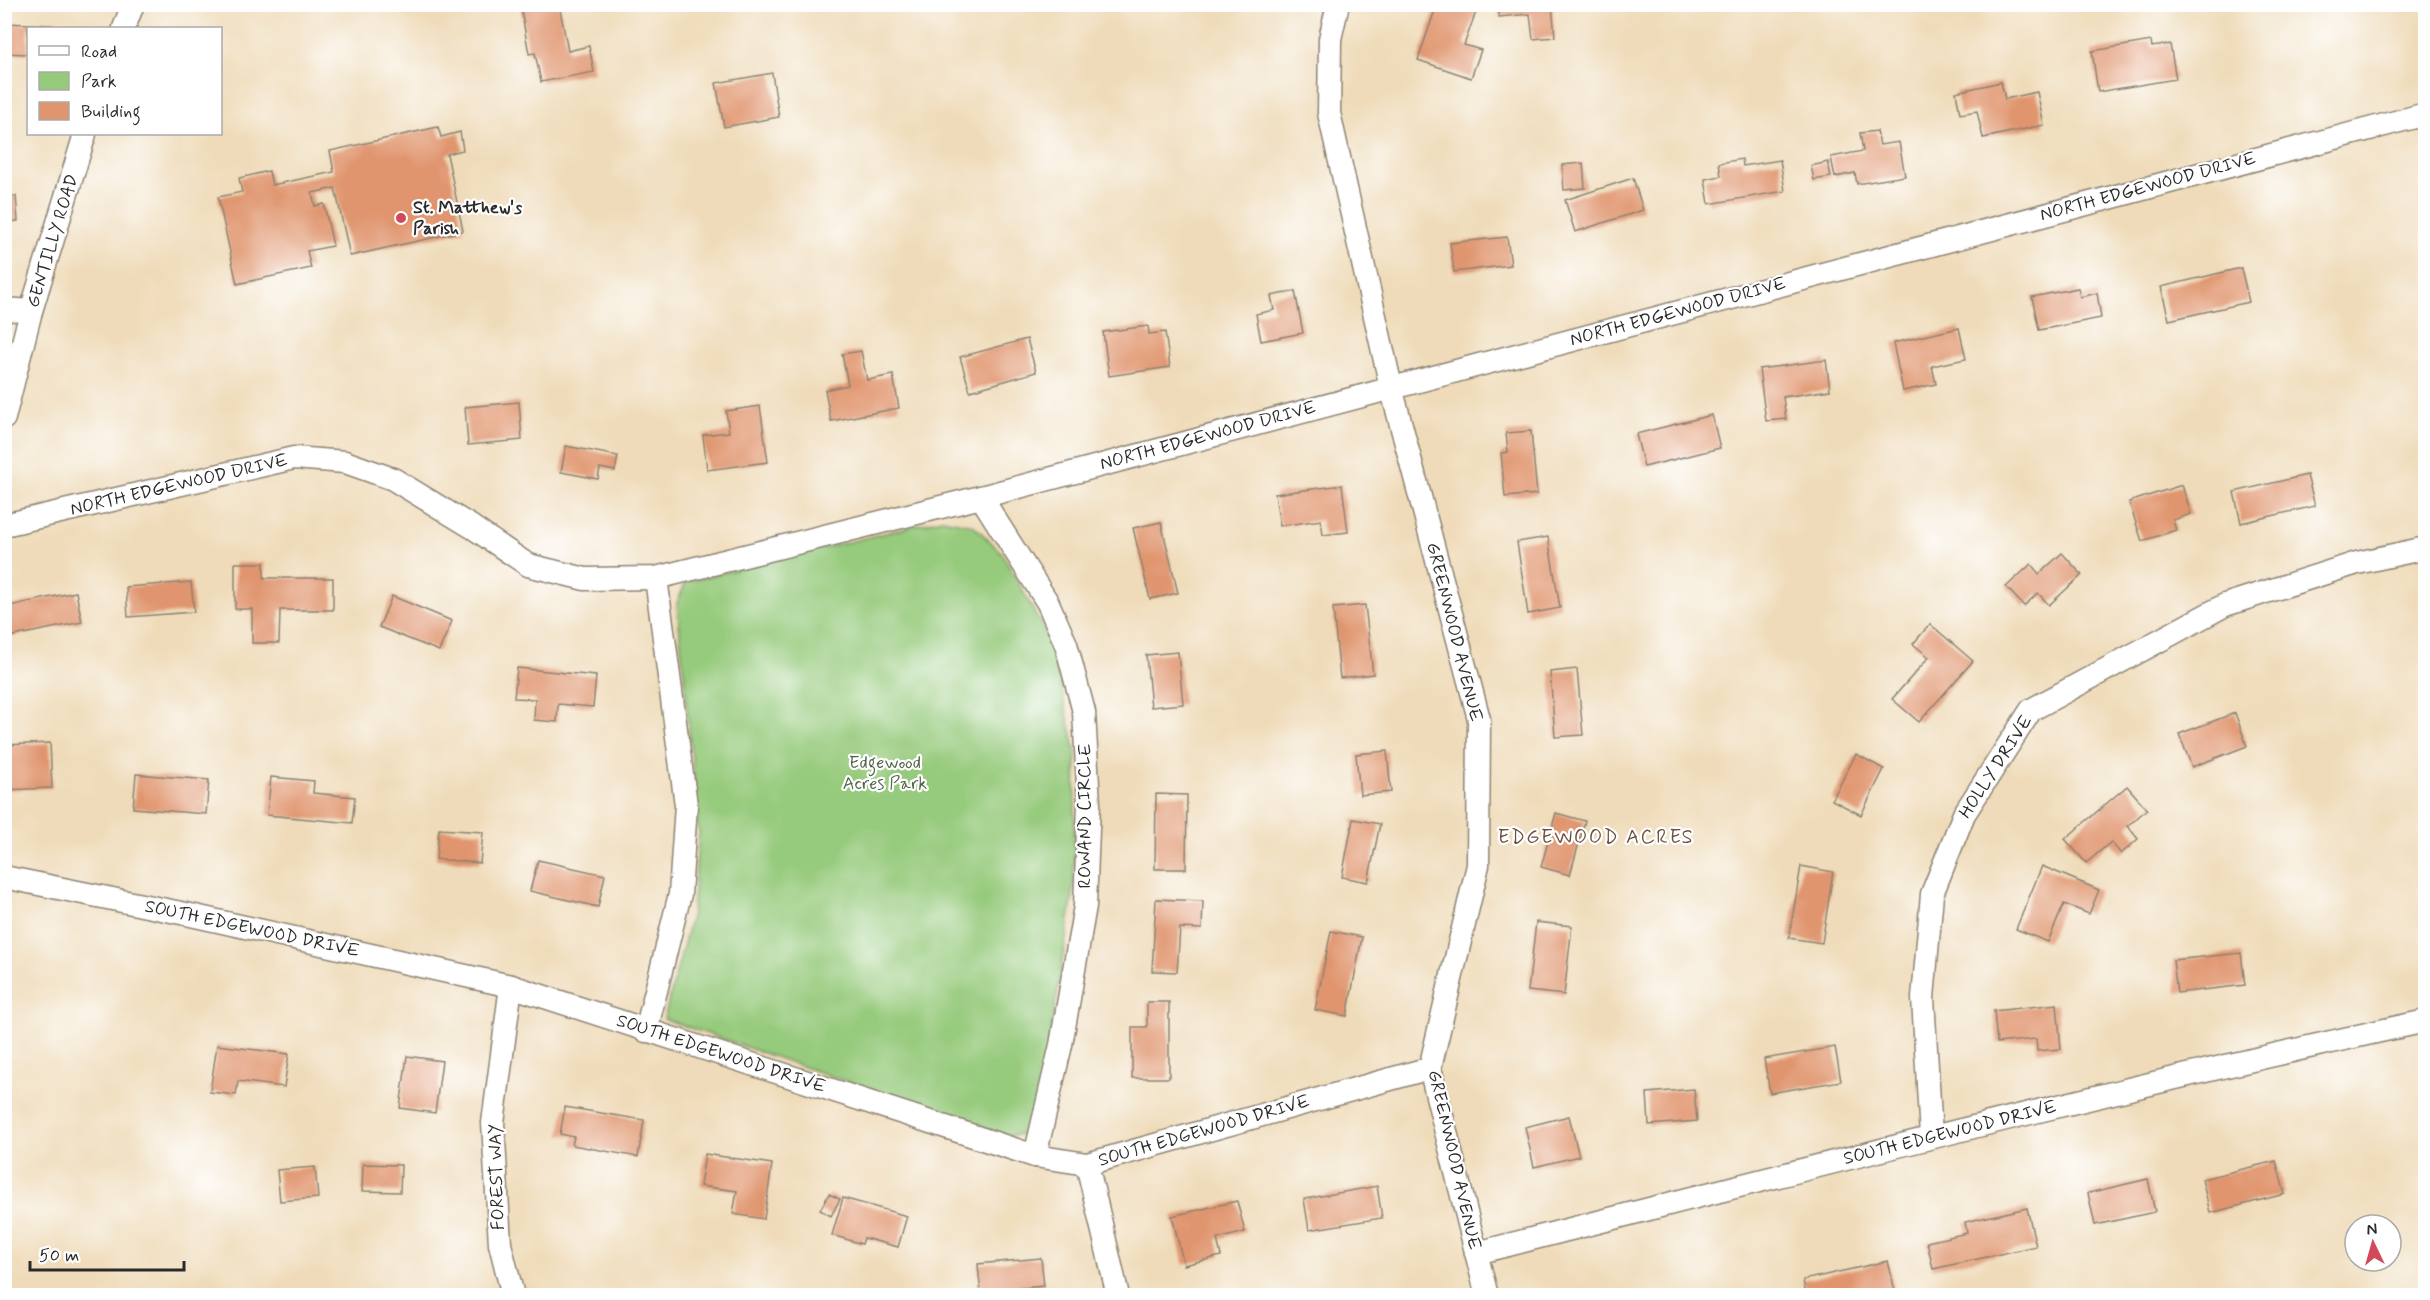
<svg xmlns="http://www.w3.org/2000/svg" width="2430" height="1300" font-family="Mynerve,sans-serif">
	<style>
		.green { fill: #96ca7b; stroke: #607a53; stroke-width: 1.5 }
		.building { fill: #e0956e }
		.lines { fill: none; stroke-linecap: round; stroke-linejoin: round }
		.minor-casing { stroke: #8d8372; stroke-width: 25 }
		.minor { stroke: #fff; stroke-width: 22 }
		.poi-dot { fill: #d1495b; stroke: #fff; stroke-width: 2 }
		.labels { text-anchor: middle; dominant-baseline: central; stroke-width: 4.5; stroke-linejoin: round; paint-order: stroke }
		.street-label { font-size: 18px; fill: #2b2b2b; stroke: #fff }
		.poi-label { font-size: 18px; font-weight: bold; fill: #2b2b2b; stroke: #fff; text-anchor: start }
		.park-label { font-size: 18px; fill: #506347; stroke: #fff }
		.neighbourhood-label { font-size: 20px; letter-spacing: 1.5px; fill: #6a5042; stroke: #fff }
	</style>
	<rect width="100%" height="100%" fill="#fff"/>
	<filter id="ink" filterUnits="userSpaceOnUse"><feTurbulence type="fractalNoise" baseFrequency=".0167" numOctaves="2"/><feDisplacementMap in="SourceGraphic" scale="12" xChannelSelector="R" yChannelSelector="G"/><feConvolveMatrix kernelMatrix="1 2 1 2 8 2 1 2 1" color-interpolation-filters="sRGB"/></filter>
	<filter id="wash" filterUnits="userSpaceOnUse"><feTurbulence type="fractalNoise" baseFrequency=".008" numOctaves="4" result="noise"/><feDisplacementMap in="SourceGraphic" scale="24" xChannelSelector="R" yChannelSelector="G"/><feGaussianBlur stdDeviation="1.35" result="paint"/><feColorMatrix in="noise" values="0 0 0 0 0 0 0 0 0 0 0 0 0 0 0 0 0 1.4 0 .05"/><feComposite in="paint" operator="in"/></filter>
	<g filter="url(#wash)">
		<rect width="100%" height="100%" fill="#efdbb9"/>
		<!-- green -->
		<polygon class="green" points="942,519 973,525 1002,553 1051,643 1076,753 1073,895 1037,1117 1025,1134 1006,1136 664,1019 692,913 699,833 677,603 686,582"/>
		<g id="blocks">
			<!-- building -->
			<g class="building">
				<polygon points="520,4 559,4 568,51 589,46 594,72 541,82 535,53 529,54"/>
				<polygon points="1437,4 1454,4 1476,12 1464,45 1481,50 1471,78 1418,60"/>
				<polygon points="1498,4 1552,4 1555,37 1533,39 1530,14 1499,17"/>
				<polygon points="4,23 52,25 52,28 28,28 28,54 4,53"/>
				<polygon points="2151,41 2152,47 2170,44 2176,79 2098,92 2092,51"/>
				<polygon points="772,73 779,117 724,127 716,83"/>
				<polygon points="2001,82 2005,99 2037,92 2044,125 1983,138 1977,111 1960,114 1956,92"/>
				<polygon points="438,127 441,137 460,132 463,150 447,154 463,231 350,256 335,188 312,193 315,206 324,204 333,246 307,251 311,268 237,284 218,197 242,192 239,178 269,171 272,185 334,172 330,151"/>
				<polygon points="1877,131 1880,145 1899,142 1905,176 1857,184 1855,173 1835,177 1831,157 1863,151 1860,133"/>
				<polygon points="1742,159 1743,166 1780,160 1785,191 1709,204 1705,179 1721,176 1719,163"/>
				<polygon points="1828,162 1831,177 1814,180 1811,166"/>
				<polygon points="1583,163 1585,188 1564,190 1562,165"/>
				<polygon points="1633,178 1643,210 1575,232 1565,200"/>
				<polygon points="16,196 18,221 4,222 4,197"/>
				<polygon points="1507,237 1511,265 1454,272 1450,243"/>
				<polygon points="2241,268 2249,302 2169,320 2161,287"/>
				<polygon points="2078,288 2080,297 2097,293 2101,318 2039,330 2032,297"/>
				<polygon points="1295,291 1303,333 1261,341 1256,314 1274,310 1271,296"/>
				<polygon points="1148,326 1149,334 1165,332 1170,367 1109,376 1103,332"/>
				<polygon points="1959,328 1966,359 1932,366 1936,384 1903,391 1893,343"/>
				<polygon points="1027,339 1036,372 970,391 960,357"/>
				<polygon points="861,351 867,380 893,375 899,408 831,421 825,390 848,385 842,354"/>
				<polygon points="1826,360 1830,390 1783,397 1786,419 1766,421 1759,369"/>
				<polygon points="519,402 522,440 468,445 465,407"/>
				<polygon points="760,406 768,462 707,470 703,435 729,432 726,411"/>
				<polygon points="1712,415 1720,448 1644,467 1636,434"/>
				<polygon points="1531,431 1537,494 1505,497 1501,453 1508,452 1506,433"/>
				<polygon points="566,446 618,456 615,471 600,468 598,479 561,472"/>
				<polygon points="2307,475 2315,506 2241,523 2234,492"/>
				<polygon points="1342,485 1348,532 1323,535 1321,520 1280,526 1275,494"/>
				<polygon points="2182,485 2191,514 2173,520 2176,530 2142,541 2129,502"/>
				<polygon points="1161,522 1178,593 1150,599 1133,528"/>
				<polygon points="1548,537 1560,608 1528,614 1517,542"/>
				<polygon points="2062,553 2082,575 2049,605 2038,593 2024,606 2006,587 2031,564 2039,574"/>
				<polygon points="235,563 264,563 264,578 333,578 333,610 280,610 279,643 252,643 252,609 235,609"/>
				<polygon points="191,582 194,612 128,617 126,587"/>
				<polygon points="76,592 82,622 4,638 4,607"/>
				<polygon points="392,596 452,621 439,651 379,627"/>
				<polygon points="1365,605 1373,674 1340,678 1333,608"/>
				<polygon points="1930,624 1973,661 1919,722 1892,699 1929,657 1913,644"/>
				<polygon points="1178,652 1183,704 1151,707 1146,655"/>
				<polygon points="517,668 596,676 593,707 558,704 557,722 534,720 535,699 514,698"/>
				<polygon points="1577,669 1583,735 1555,737 1550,672"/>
				<polygon points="2235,713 2247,746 2192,767 2179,734"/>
				<polygon points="50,743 52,788 4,790 4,745"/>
				<polygon points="1387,751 1391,792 1360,795 1356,754"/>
				<polygon points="1856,754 1884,769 1861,815 1832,800"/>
				<polygon points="136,774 209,780 206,814 133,808"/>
				<polygon points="271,777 314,781 313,793 355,797 352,823 267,815"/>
				<polygon points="2127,786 2147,809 2128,826 2138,839 2121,854 2111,842 2086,863 2065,839"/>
				<polygon points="1156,794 1187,795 1186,869 1155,869"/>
				<polygon points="1556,813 1585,821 1570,875 1541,867"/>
				<polygon points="1353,819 1380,824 1368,882 1342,877"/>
				<polygon points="439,829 483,832 480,863 436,859"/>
				<polygon points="538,860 605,875 598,907 530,891"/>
				<polygon points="1801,866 1833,872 1822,943 1789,938"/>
				<polygon points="2042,866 2099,890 2089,914 2064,904 2048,942 2016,929"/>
				<polygon points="1156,899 1203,901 1202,929 1180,928 1177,972 1152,971"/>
				<polygon points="1536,922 1572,926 1564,995 1528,991"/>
				<polygon points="1331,931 1362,937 1347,1016 1315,1010"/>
				<polygon points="2241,953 2245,985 2177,993 2173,960"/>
				<polygon points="1147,1002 1169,1002 1169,1078 1132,1078 1132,1027 1147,1027"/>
				<polygon points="2057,1004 2061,1049 2037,1051 2036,1039 1997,1043 1994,1011"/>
				<polygon points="217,1045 289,1054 284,1087 238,1081 236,1095 210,1092"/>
				<polygon points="1835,1047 1841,1081 1770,1093 1764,1059"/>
				<polygon points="407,1056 442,1061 435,1113 400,1108"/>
				<polygon points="1694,1089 1697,1121 1649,1125 1647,1093"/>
				<polygon points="565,1107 644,1120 638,1157 572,1145 574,1137 560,1134"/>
				<polygon points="1569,1116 1579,1156 1534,1167 1525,1127"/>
				<polygon points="705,1154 772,1164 764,1219 733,1214 737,1191 700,1186"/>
				<polygon points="2276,1161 2285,1194 2210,1213 2202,1179"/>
				<polygon points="363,1164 401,1165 400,1192 362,1191"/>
				<polygon points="315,1167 318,1198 280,1201 277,1170"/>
				<polygon points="2148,1179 2155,1212 2095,1225 2088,1193"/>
				<polygon points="1377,1186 1382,1218 1309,1230 1304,1199"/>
				<polygon points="829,1194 840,1199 831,1216 820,1210"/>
				<polygon points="843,1198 907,1216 898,1247 864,1238 862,1244 832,1235"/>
				<polygon points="1237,1201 1245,1232 1217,1239 1221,1256 1184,1265 1172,1216"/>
				<polygon points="2027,1208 2036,1246 1933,1269 1927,1242 1967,1233 1965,1222"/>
				<polygon points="1041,1258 1044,1286 1012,1289 1012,1296 981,1296 978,1264"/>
				<polygon points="1888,1261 1895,1291 1874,1296 1806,1296 1803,1280"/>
			</g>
		</g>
	</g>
	<g filter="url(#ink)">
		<use href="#blocks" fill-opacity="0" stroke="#8d8372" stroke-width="1.5"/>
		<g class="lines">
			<!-- minor casing -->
			<g class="minor-casing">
				<g id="minor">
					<polyline points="1338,4 1330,39 1329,113 1391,387 1479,719 1478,865 1430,1068 1487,1296"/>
					<polyline points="124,28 133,4"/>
					<polyline points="4,309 31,311"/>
					<polyline points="4,418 31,311 85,134"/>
					<polyline points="981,497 1048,603 1066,644 1084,712 1089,804 1085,906 1061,1045 1035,1156"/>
					<polyline points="4,525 294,458 345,462 393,479 472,527 528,565 585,579 656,578 981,497 2426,114"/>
					<polyline points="4,877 186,914 511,986 1035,1156 1087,1164 1430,1068"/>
					<polyline points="511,986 493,1123 500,1244 513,1296"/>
					<polyline points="646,1031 680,894 686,805 656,578"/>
					<polyline points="1931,1137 1923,998 1932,894 1964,814 2031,710 2225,605 2357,563 2426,548"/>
					<polyline points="1087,1164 1118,1296"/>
					<path d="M1476,1253C1792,1173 2107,1090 2426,1021"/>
				</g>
			</g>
			<!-- minor -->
			<use href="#minor" class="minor"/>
		</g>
	</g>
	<!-- markers -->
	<circle class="poi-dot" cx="401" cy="218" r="6"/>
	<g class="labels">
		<!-- street labels -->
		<g class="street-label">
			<text transform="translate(2148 187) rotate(-15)">NORTH EDGEWOOD DRIVE</text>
			<text transform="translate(53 241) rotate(-73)">GENTILLY ROAD</text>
			<text transform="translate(1678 312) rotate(-15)">NORTH EDGEWOOD DRIVE</text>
			<text transform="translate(1208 436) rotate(-15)">NORTH EDGEWOOD DRIVE</text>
			<text transform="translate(179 485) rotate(-13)">NORTH EDGEWOOD DRIVE</text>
			<text transform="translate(1454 632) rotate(76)">GREENWOOD AVENUE</text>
			<text transform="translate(1996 767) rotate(-57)">HOLLY DRIVE</text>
			<text transform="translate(1085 816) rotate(-90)">ROWAND CIRCLE</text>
			<text transform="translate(252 929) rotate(12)">SOUTH EDGEWOOD DRIVE</text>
			<text transform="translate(721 1054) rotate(18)">SOUTH EDGEWOOD DRIVE</text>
			<text transform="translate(1204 1131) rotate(-16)">SOUTH EDGEWOOD DRIVE</text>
			<text transform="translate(1950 1133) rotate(-14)">SOUTH EDGEWOOD DRIVE</text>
			<text transform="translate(1454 1160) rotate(77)">GREENWOOD AVENUE</text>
			<text transform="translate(497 1177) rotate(-92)">FOREST WAY</text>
		</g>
		<!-- poi labels -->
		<g class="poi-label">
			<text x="413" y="208">St. Matthew's<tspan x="413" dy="21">Parish</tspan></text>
		</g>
		<!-- park labels -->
		<g class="park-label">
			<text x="885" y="763">Edgewood<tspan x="885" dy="21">Acres Park</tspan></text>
		</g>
		<!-- neighbourhood labels -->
		<g class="neighbourhood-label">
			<text x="1596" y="837">EDGEWOOD ACRES</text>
		</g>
	</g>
	<!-- margin -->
	<rect width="2430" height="1300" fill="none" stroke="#fff" stroke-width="24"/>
	<!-- legend -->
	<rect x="27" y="27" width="195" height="108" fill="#ffffff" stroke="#aaaaaa" stroke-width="1.5"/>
	<rect x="39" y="46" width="30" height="9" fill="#ffffff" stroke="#aaaaaa" stroke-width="1.5"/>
	<text x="81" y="57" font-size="18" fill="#2b2b2b">Road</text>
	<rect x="39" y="72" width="30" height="18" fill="#96ca7b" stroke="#aaaaaa" stroke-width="1.5"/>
	<text x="81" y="87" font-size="18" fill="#2b2b2b">Park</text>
	<rect x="39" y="102" width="30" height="18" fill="#e0956e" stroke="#aaaaaa" stroke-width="1.5"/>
	<text x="81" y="117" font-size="18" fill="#2b2b2b">Building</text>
	<!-- north arrow -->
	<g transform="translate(2373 1243) rotate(355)"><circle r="28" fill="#ffffff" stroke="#aaaaaa" stroke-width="1.5"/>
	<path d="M0-4.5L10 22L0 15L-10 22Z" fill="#d1495b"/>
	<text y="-9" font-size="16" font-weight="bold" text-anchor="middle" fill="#2b2b2b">N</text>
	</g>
	<!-- scale -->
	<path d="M30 1261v9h154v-9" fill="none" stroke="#2b2b2b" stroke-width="3"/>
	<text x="39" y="1261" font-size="18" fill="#2b2b2b" stroke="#ffffff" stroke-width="4.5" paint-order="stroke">50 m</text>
</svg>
